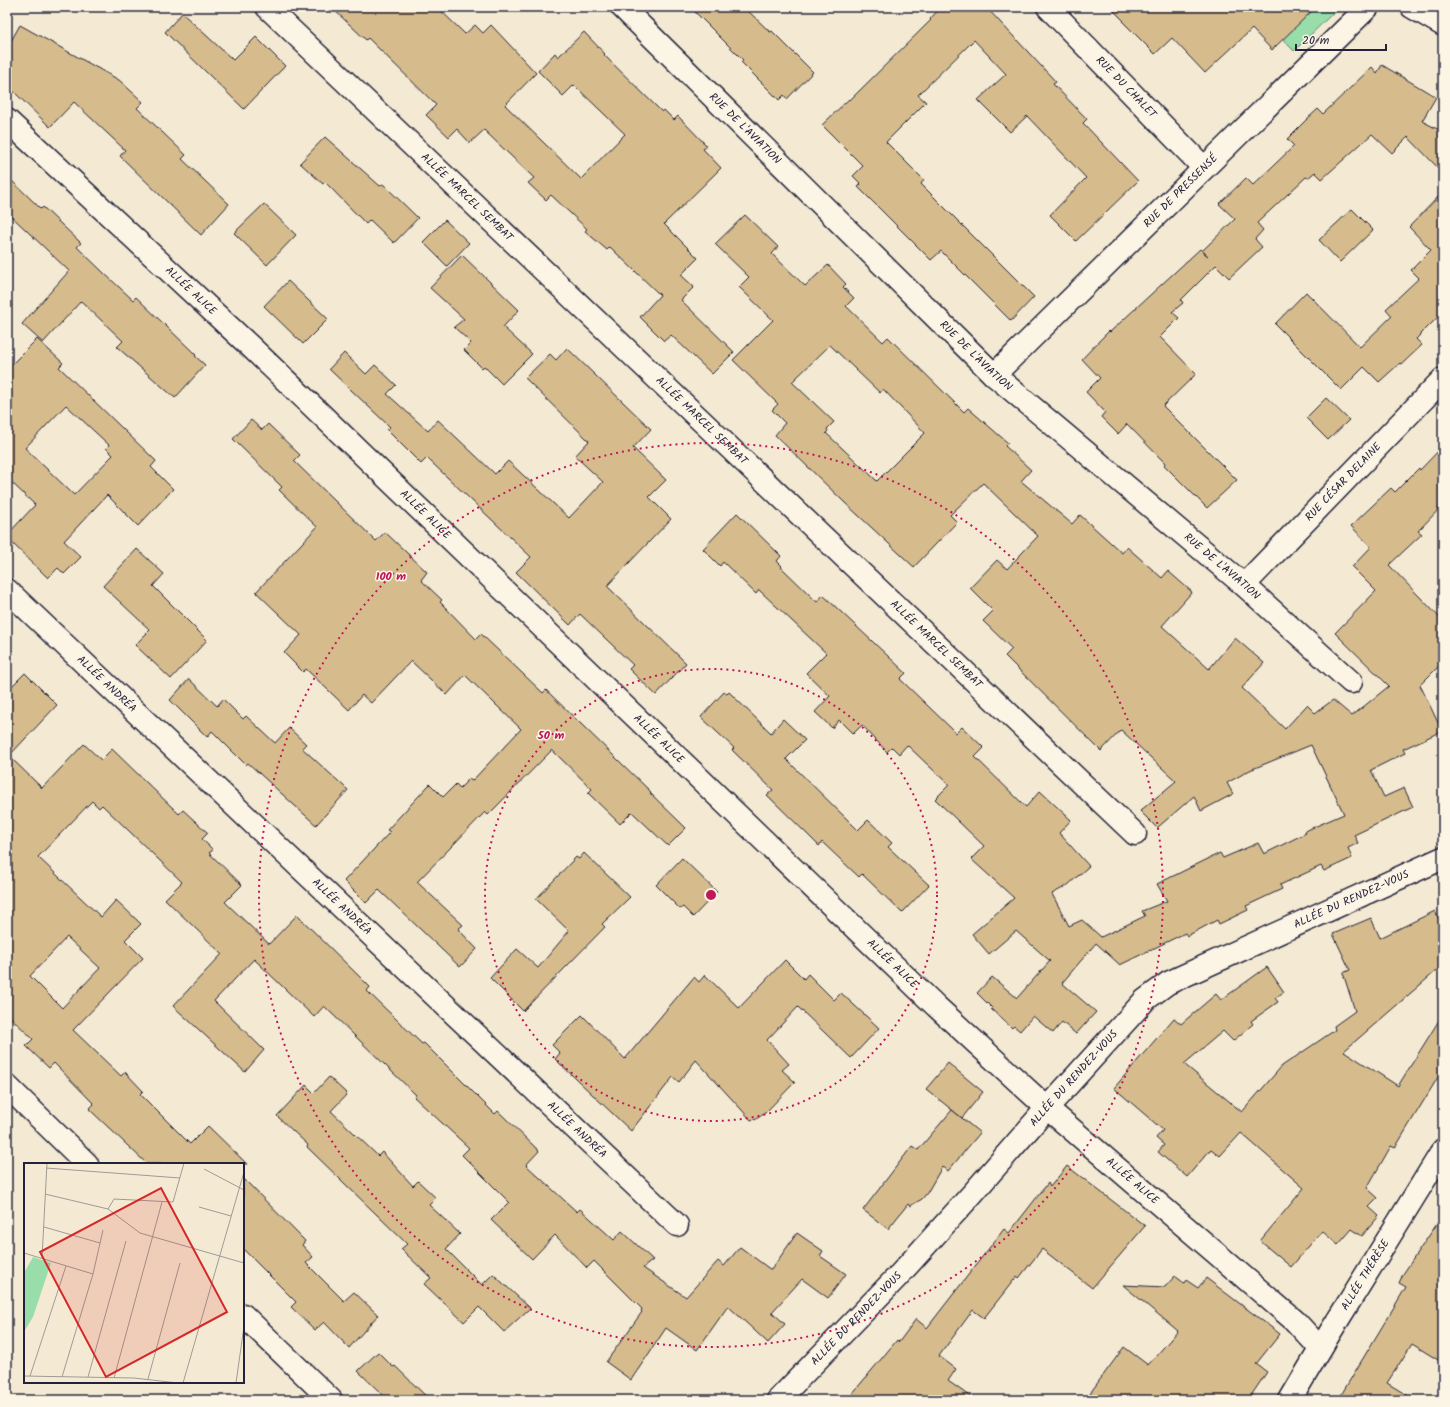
<svg xmlns="http://www.w3.org/2000/svg" width="1450" height="1407" font-family="Kalam,sans-serif">
	<style>
		.green { fill: #9da; stroke: #5e8072 }
		.building { fill: #d6bc8c; stroke: #22223b; fill-rule: evenodd }
		.lines { fill: none; stroke-linecap: round; stroke-linejoin: round }
		.minor-casing { stroke: #22223b; stroke-width: 25 }
		.minor { stroke: #fcf5e5; stroke-width: 22 }
		.ring { fill: none; stroke: #c2185b; stroke-width: 2; stroke-dasharray: 2 4 }
		.labels { text-anchor: middle; dominant-baseline: central; stroke-width: 3; stroke-linejoin: round; paint-order: stroke }
		.street-label { font-size: 11px; fill: #22223b; stroke: #fcf5e5 }
		.inset-road { fill: none; stroke: #a09a96; stroke-width: 1 }
		.view { fill: #d62828; fill-opacity: 0.15; stroke: #d62828; stroke-width: 2 }
		.inset-edge { fill: none; stroke: #22223b; stroke-width: 2 }
		.centre { fill: #c2185b; stroke: #fcf5e5; stroke-width: 2 }
		.ring-label { font-size: 12px; text-anchor: middle; font-weight: bold; fill: #c2185b; stroke: #fcf5e5; stroke-width: 3; stroke-linejoin: round; paint-order: stroke }
	</style>
	<rect width="100%" height="100%" fill="#f4ead3"/>
	<filter id="ink" filterUnits="userSpaceOnUse"><feTurbulence type="fractalNoise" baseFrequency=".025" numOctaves="2"/><feDisplacementMap in="SourceGraphic" scale="8" xChannelSelector="R" yChannelSelector="G"/><feConvolveMatrix kernelMatrix="1 2 1 2 8 2 1 2 1" color-interpolation-filters="sRGB"/></filter>
	<g filter="url(#ink)">
		<!-- green -->
		<polygon class="green" points="1252,7 1339,7 1294,51"/>
		<!-- building -->
		<g class="building">
			<polygon points="331,7 437,7 465,34 475,25 483,33 491,25 536,73 505,105 581,179 625,134 574,85 563,96 538,71 555,53 558,57 584,32 605,54 604,55 662,112 664,110 674,120 678,116 707,146 703,149 721,168 664,224 698,258 681,275 694,287 681,300 734,352 712,374 671,335 664,341 640,317 660,295 610,247 607,250 585,231 587,229 551,195 546,200 528,183 534,178 484,130 470,143 457,129 449,137 426,115 436,105 368,38 366,40"/>
			<polygon points="690,7 744,7 770,32 772,31 813,72 787,99 784,95 779,100 741,62 743,60"/>
			<polygon points="941,7 986,7 1056,82 1053,84 1087,119 1083,123 1138,181 1076,241 1050,215 1086,178 1027,116 1010,132 978,100 1006,74 974,40 918,95 926,102 886,142 924,180 921,184 1034,297 1011,321 941,251 931,260 858,187 861,184 853,176 863,166 822,125 849,99 850,100 931,20 930,19"/>
			<polygon points="1110,7 1316,7 1272,50 1252,29 1205,73 1172,38 1155,54 1123,22 1124,21"/>
			<polygon points="182,13 233,60 256,37 285,66 244,109 165,32"/>
			<polygon points="20,25 119,80 143,102 137,108 186,155 182,159 229,204 201,235 120,156 125,150 74,102 50,127 7,85 7,48"/>
			<polygon points="1382,65 1436,97 1422,121 1443,132 1443,173 1408,137 1392,153 1372,134 1322,179 1315,172 1308,178 1306,177 1257,223 1263,230 1255,239 1262,247 1229,278 1216,265 1181,300 1183,303 1172,312 1179,318 1160,337 1196,374 1163,406 1237,480 1207,508 1164,465 1165,463 1127,424 1118,434 1101,417 1105,412 1086,392 1100,378 1082,359 1100,340 1109,331 1110,332 1200,249 1208,256 1202,251 1235,219 1219,204 1246,178 1253,185 1294,146 1287,139 1306,120 1318,109 1323,114 1372,67 1377,73"/>
			<polygon points="325,137 380,186 383,184 418,218 394,243 370,220 366,224 325,182 323,184 300,163"/>
			<polygon points="7,176 41,209 43,207 81,243 77,247 105,274 133,300 136,297 196,355 195,356 205,365 175,398 117,347 123,341 81,301 43,343 22,324 69,271 7,212"/>
			<polygon points="1443,192 1443,312 1416,339 1422,345 1402,364 1400,363 1379,382 1364,367 1341,390 1275,324 1306,292 1360,347 1392,316 1386,309 1419,278 1411,270 1431,250 1409,227"/>
			<polygon points="264,204 296,235 267,265 234,233"/>
			<polygon points="1352,209 1373,230 1340,262 1319,240"/>
			<path d="M745,215L778,247L772,254L805,286L828,265L846,284L843,287L854,298L846,306L883,342L888,337L964,412L968,408L1008,443L1005,446L1031,470L1021,481L1072,524L1080,515L1122,553L1127,547L1162,578L1168,571L1192,592L1162,626L1209,669L1235,638L1264,663L1242,688L1285,729L1307,705L1315,713L1333,700L1352,716L1389,686L1335,633L1376,591L1352,567L1371,547L1351,526L1391,488L1395,492L1419,468L1420,470L1443,446V505L1418,531L1422,534L1389,565L1443,621V662L1420,685L1442,731L1403,749L1405,753L1371,770L1384,797L1404,788L1413,807L1354,835L1358,843L1348,848L1352,858L1324,871L1321,866L1280,885L1282,889L1246,906L1248,910L1219,924L1217,920L1187,936L1185,933L1120,965L1096,943L1062,983L1096,1012L1076,1034L1062,1022L1053,1033L1033,1016L1020,1031L1014,1026L1012,1028L991,1009L992,1008L977,993L992,977L1017,998L1050,961L1016,931L989,954L972,934L1014,898L971,859L984,846L935,799L949,785L907,745L899,754L892,747L887,752L862,725L853,734L839,720L832,728L815,712L830,696L806,673L826,653L759,590L756,594L723,562L720,566L703,549L737,513L781,556L777,561L782,566L781,567L817,602L823,595L906,673L900,679L956,733L962,727L984,748L975,757L1026,807L1040,791L1071,820L1059,833L1089,866L1068,885L1052,894L1069,926L1082,920L1101,937L1145,916L1142,911L1167,901L1157,884L1220,853L1223,858L1258,843L1264,854L1306,833L1305,831L1344,814L1311,745L1250,770L1227,783L1233,794L1201,811L1194,796L1157,828L1140,811L1176,781L1121,730L1101,751L1005,656L1012,649L983,621L993,611L970,588L997,560L1007,569L1038,536L983,483L950,515L957,522L914,567L844,502L775,435L785,423L772,410L778,404L733,360L773,320L739,287L749,277L715,244ZM830,345L880,393L883,389L925,433L877,481L826,433L828,431L827,429L834,422L792,382Z"/>
			<polygon points="445,220 469,243 447,266 423,242"/>
			<polygon points="462,255 519,310 503,327 532,354 502,384 484,366 482,368 464,350 471,343 454,327 464,319 430,288"/>
			<polygon points="288,281 328,319 303,344 264,306"/>
			<path d="M37,339L63,363L59,367L156,461L151,467L173,489L138,526L107,495L64,541L81,557L64,574L58,568L48,578L7,538V535L35,505L7,478V369ZM66,405L109,445L106,448L113,455L74,495L25,448Z"/>
			<polygon points="567,348 651,429 633,448 666,480 649,497 671,519 607,586 686,663 656,695 629,669 633,665 580,614 570,625 516,572 531,557 427,458 421,464 387,430 390,427 329,369 344,353 366,374 375,365 396,385 387,394 428,431 438,420 495,474 508,461 569,518 603,482 575,456 589,441 525,378 550,354 556,360"/>
			<polygon points="1326,398 1349,420 1328,440 1306,418"/>
			<polygon points="251,420 262,430 268,424 300,455 294,461 376,541 385,532 427,572 421,580 442,600 440,602 476,639 481,634 543,693 546,690 651,792 650,793 686,828 668,846 632,812 620,824 588,793 592,789 552,750 488,815 485,812 417,882 463,925 458,929 477,949 460,967 379,890 366,903 344,881 390,832 387,830 430,784 443,797 456,784 460,788 469,779 472,781 521,729 465,675 447,695 411,661 371,703 362,695 349,710 306,669 303,672 284,653 301,635 256,592 317,527 279,490 282,487 233,439"/>
			<polygon points="137,549 164,574 153,586 207,640 171,679 135,645 150,630 103,586"/>
			<path d="M25,673L57,705L9,756L42,788L84,744L101,760L112,749L179,814L183,810L208,833L202,839L213,850L209,853L242,885L225,902L269,944L297,915L370,987L367,991L422,1044L424,1043L495,1114L498,1111L539,1151L526,1165L577,1212L580,1209L614,1240L622,1231L653,1260L643,1268L686,1297L718,1261L724,1266L740,1247L771,1270L797,1233L823,1251L820,1256L846,1274L828,1298L802,1279L772,1312L785,1324L768,1343L728,1306L697,1350L666,1328L631,1380L606,1362L642,1312L641,1311L642,1309L594,1261L587,1268L555,1235L532,1259L491,1220L509,1202L462,1155L469,1148L414,1097L416,1095L324,1006L314,1017L254,959L214,1001L264,1050L245,1072L173,1006L222,954L165,899L182,882L102,805L99,808L92,801L38,857L101,917L116,900L141,924L125,940L143,958L73,1030L121,1076L125,1072L143,1091L140,1094L190,1144L208,1126L247,1164H147L89,1109L94,1104L54,1063L49,1068L26,1046L33,1039L7,1014V691ZM67,937L100,968L62,1008L30,976Z"/>
			<polygon points="189,679 217,706 223,699 243,719 246,716 275,743 289,728 306,744 302,748 348,790 316,825 248,763 246,765 212,731 207,737 170,700"/>
			<polygon points="724,692 727,694 729,692 771,733 783,719 805,740 786,759 858,830 868,820 892,843 888,847 929,885 902,913 862,874 859,877 822,842 819,846 807,834 767,795 773,790 732,750 734,748 701,717"/>
			<polygon points="584,853 630,897 602,924 605,927 523,1011 490,978 517,949 538,968 569,931 536,899 576,857 579,859"/>
			<polygon points="682,858 717,892 693,917 683,907 680,909 656,885"/>
			<polygon points="1435,911 1443,928 1443,965 1344,1051 1398,1086 1443,1014 1443,1069 1395,1148 1391,1146 1367,1188 1378,1198 1369,1207 1379,1216 1362,1236 1352,1229 1338,1245 1322,1231 1291,1267 1260,1241 1304,1188 1241,1133 1220,1156 1211,1149 1187,1177 1158,1152 1164,1145 1156,1138 1163,1130 1114,1088 1174,1018 1181,1024 1216,994 1221,1000 1267,967 1284,992 1275,998 1278,1002 1251,1021 1253,1024 1233,1041 1223,1031 1184,1064 1242,1112 1282,1066 1335,1030 1334,1026 1355,1011 1343,973 1350,970 1333,934 1371,918 1380,938"/>
			<polygon points="785,960 804,979 808,974 834,1000 841,993 879,1028 851,1058 798,1007 767,1040 789,1064 782,1070 795,1082 765,1113 755,1120 754,1119 751,1120 696,1060 679,1082 673,1077 631,1131 555,1059 560,1053 552,1045 582,1015 625,1059 694,977 699,982 705,975 739,1008"/>
			<polygon points="948,1063 983,1092 962,1118 926,1089"/>
			<polygon points="329,1077 347,1094 331,1111 378,1156 382,1152 413,1186 418,1181 436,1198 429,1205 460,1234 446,1249 482,1285 493,1274 530,1308 504,1332 479,1307 464,1322 424,1284 431,1278 401,1249 407,1244 307,1147 308,1145 277,1116 306,1085 314,1093"/>
			<polygon points="952,1110 980,1133 948,1171 942,1167 927,1193 922,1199 910,1206 908,1204 888,1229 863,1210 912,1146 918,1150"/>
			<polygon points="1067,1166 1145,1226 1092,1288 1042,1249 1019,1278 1017,1276 984,1318 973,1310 939,1356 956,1369 948,1381 975,1400 847,1400 897,1340 899,1342 916,1319 927,1328 1004,1229 1009,1233 1048,1183 1050,1187"/>
			<polygon points="243,1178 305,1241 302,1245 313,1257 306,1263 344,1301 354,1292 378,1315 349,1348 324,1322 315,1330 291,1307 296,1302 243,1249"/>
			<polygon points="1443,1215 1443,1363 1412,1344 1387,1383 1415,1400 1338,1400 1406,1287 1399,1283 1403,1274"/>
			<polygon points="1175,1276 1184,1283 1186,1280 1198,1288 1206,1278 1280,1334 1256,1364 1267,1372 1248,1400 1085,1400 1124,1347 1148,1365 1178,1331 1123,1285 1165,1287"/>
			<polygon points="378,1352 393,1367 395,1366 430,1400 388,1400 358,1371"/>
		</g>
		<g class="lines">
			<!-- minor casing -->
			<g class="minor-casing">
				<g id="minor">
					<path id="s1" d="M267,7L1135,834"/>
					<path id="s2" d="M622,7L994,375L1244,585L1351,682"/>
					<path id="s3" d="M1048,7L1204,168"/>
					<polyline points="1412,7 1443,25"/>
					<path id="s4" d="M7,120L252,348L937,1007L1047,1108L1295,1321L1320,1348"/>
					<path id="s5" d="M994,375L1368,7"/>
					<path id="s6" d="M1244,585L1443,379"/>
					<path id="s7" d="M7,590L677,1225"/>
					<polyline points="7,1086 87,1164"/>
					<polyline points="243,1315 331,1400"/>
					<path id="s8" d="M778,1400L899,1275L973,1193L1047,1108L1145,1000L1168,983L1443,858"/>
					<path id="s9" d="M1290,1400L1331,1331L1443,1150"/>
				</g>
			</g>
			<!-- minor -->
			<use href="#minor" class="minor"/>
		</g>
	</g>
	<!-- distance rings -->
	<g class="ring">
		<circle cx="711" cy="895" r="226"/>
		<circle cx="711" cy="895" r="452"/>
	</g>
	<g class="labels">
		<!-- street labels -->
		<g class="street-label">
			<text stroke="none"><textPath href="#s3" startOffset="112">RUE DU CHALET</textPath></text>
			<text stroke="none"><textPath href="#s2" startOffset="173">RUE DE L'AVIATION</textPath></text>
			<text stroke="none"><textPath href="#s5" startOffset="262">RUE DE PRESSENSÉ</textPath></text>
			<text stroke="none"><textPath href="#s1" startOffset="276">ALLÉE MARCEL SEMBAT</textPath></text>
			<text stroke="none"><textPath href="#s4" startOffset="251">ALLÉE ALICE</textPath></text>
			<text stroke="none"><textPath href="#s2" startOffset="497">RUE DE L'AVIATION</textPath></text>
			<text stroke="none"><textPath href="#s1" startOffset="600">ALLÉE MARCEL SEMBAT</textPath></text>
			<text stroke="none"><textPath href="#s6" startOffset="143">RUE CÉSAR DELAINE</textPath></text>
			<text stroke="none"><textPath href="#s4" startOffset="575">ALLÉE ALICE</textPath></text>
			<text stroke="none"><textPath href="#s2" startOffset="821">RUE DE L'AVIATION</textPath></text>
			<text stroke="none"><textPath href="#s1" startOffset="924">ALLÉE MARCEL SEMBAT</textPath></text>
			<text stroke="none"><textPath href="#s7" startOffset="137">ALLÉE ANDRÉA</textPath></text>
			<text stroke="none"><textPath href="#s4" startOffset="899">ALLÉE ALICE</textPath></text>
			<text stroke="none"><textPath href="#s8" startOffset="773">ALLÉE DU RENDEZ-VOUS</textPath></text>
			<text stroke="none"><textPath href="#s7" startOffset="461">ALLÉE ANDRÉA</textPath></text>
			<text stroke="none"><textPath href="#s4" startOffset="1223">ALLÉE ALICE</textPath></text>
			<text stroke="none"><textPath href="#s8" startOffset="437">ALLÉE DU RENDEZ-VOUS</textPath></text>
			<text stroke="none"><textPath href="#s7" startOffset="785">ALLÉE ANDRÉA</textPath></text>
			<text stroke="none"><textPath href="#s4" startOffset="1547">ALLÉE ALICE</textPath></text>
			<text stroke="none"><textPath href="#s9" startOffset="146">ALLÉE THÉRÈSE</textPath></text>
			<text stroke="none"><textPath href="#s8" startOffset="113">ALLÉE DU RENDEZ-VOUS</textPath></text>
		</g>
	</g>
	<!-- overview -->
	<g transform="translate(24 1163)">
		<rect width="220" height="220" fill="#f4ead3"/>
		<path d="M9,94L27,100L9,154L0,169V110Z" fill="#9da"/>
		<path class="inset-road" d="M22,5L156,15M180,6L220,27M21,31L84,46L116,70L220,100M175,44L207,53M84,46L90,36L149,39L160,0M20,64L76,80M0,90L69,111M18,95L23,0M0,213L110,215L154,220M6,213L42,103M38,214L69,111L79,67M64,214L102,78M90,215L138,39M124,216L156,100M159,220L220,9M212,220L220,163"/>
		<path class="view" d="M137,25L203,149L82,214L16,89Z"/>
		<rect width="220" height="220" class="inset-edge"/>
	</g>
	<circle cx="711" cy="895" r="6" class="centre"/>
	<g class="ring-label">
		<text x="391" y="580">100 m</text>
		<text x="551" y="739">50 m</text>
	</g>
	<!-- margin -->
	<rect width="1450" height="1407" fill="none" stroke="#fcf5e5" stroke-width="24"/>
	<rect x="12" y="12" width="1426" height="1383" fill="none" stroke="#22223b" stroke-width="1.5" filter="url(#ink)"/>
	<!-- scale -->
	<path d="M1296 44v6h90v-6" fill="none" stroke="#22223b" stroke-width="2"/>
	<text x="1302" y="44" font-size="12" fill="#22223b" stroke="#fcf5e5" stroke-width="3" paint-order="stroke">20 m</text>
</svg>
